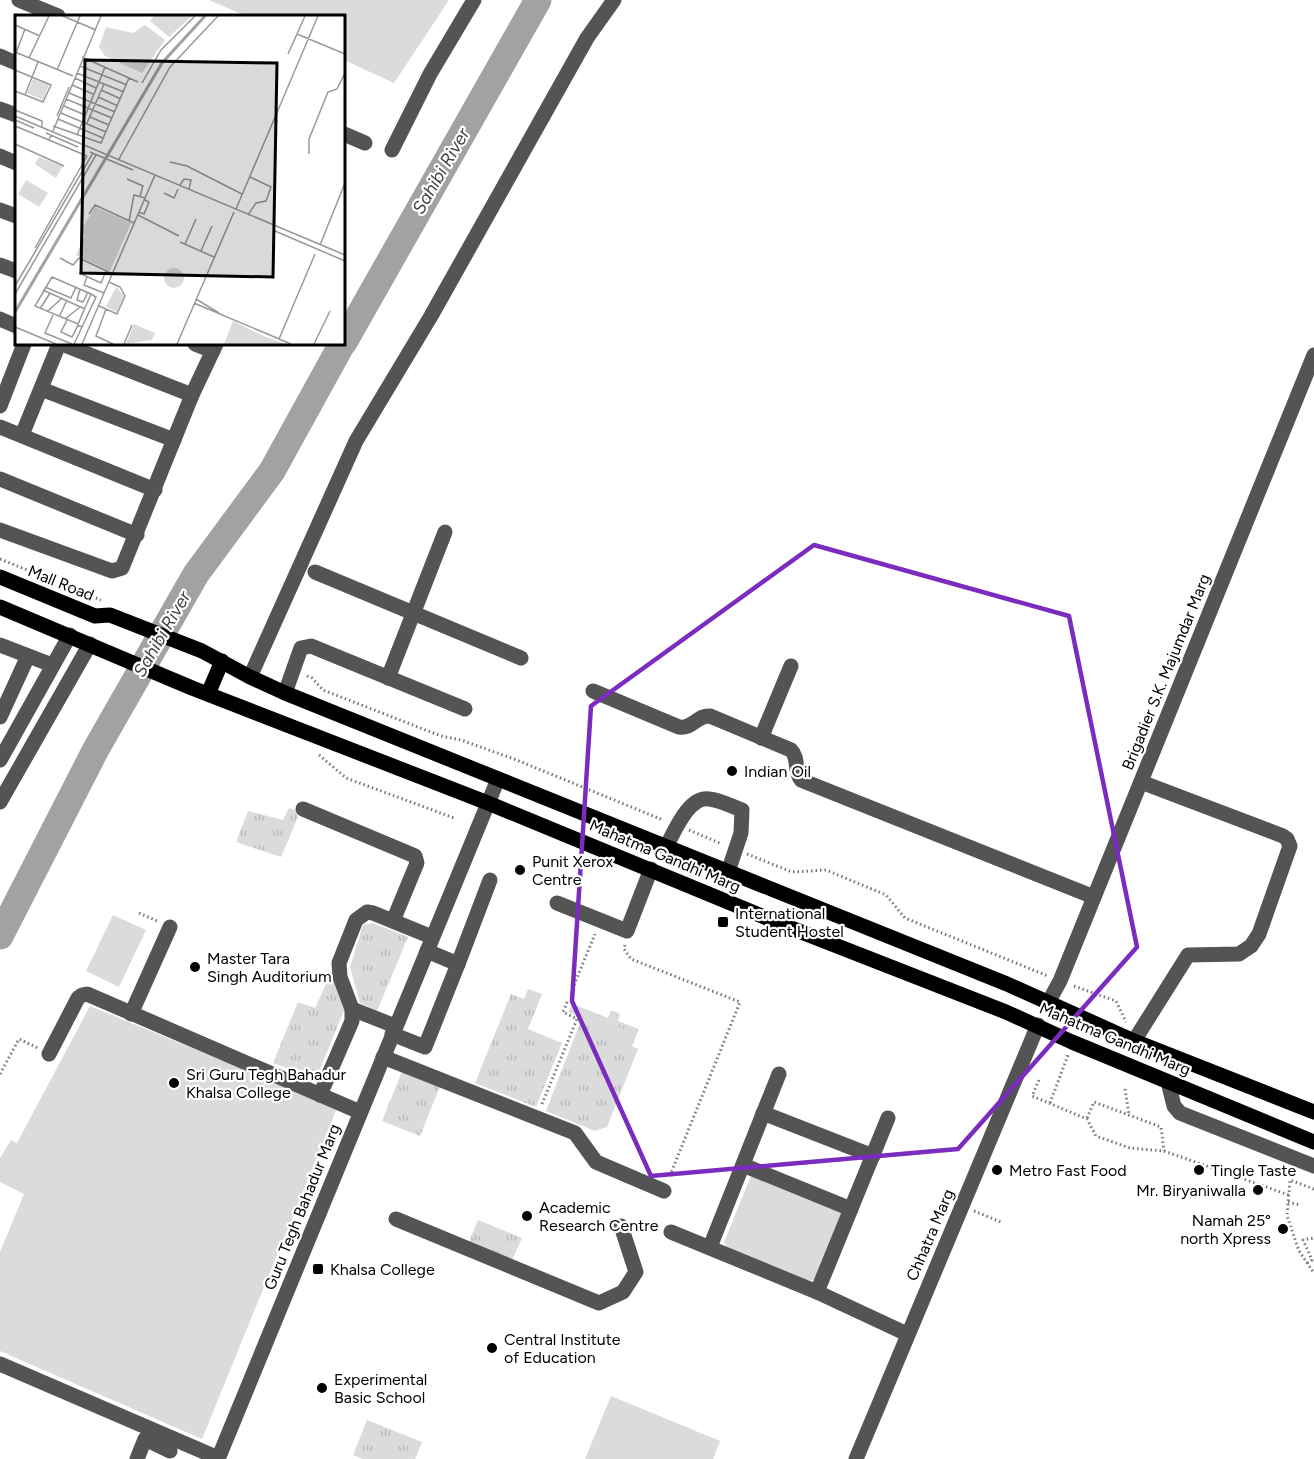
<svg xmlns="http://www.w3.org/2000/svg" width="1314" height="1459" font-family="Figtree,sans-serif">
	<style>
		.grass { fill: url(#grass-tufts) }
		.green { fill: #dbdbdb }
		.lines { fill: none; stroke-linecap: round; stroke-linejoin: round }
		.river { stroke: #a2a2a2; stroke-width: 27 }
		.path { stroke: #767676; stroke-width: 3; stroke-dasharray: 1.5 3; stroke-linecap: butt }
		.minor { stroke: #545454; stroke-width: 15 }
		.major { stroke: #000; stroke-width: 15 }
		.marked { fill: none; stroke: #7b2cbf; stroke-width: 4.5; stroke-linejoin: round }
		.poi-dot { fill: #000; stroke: #fff; stroke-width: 2 }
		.labels { text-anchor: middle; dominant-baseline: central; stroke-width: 4.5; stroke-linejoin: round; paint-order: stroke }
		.street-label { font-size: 16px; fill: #000; stroke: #fff }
		.poi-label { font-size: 16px; fill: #000; stroke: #fff; text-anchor: start }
		.water-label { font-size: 18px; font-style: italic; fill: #434343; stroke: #fff }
		.inset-river { fill: none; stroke: #a2a2a2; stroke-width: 3 }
		.inset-road { fill: none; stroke: #999; stroke-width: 1.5 }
		.view { fill: #000; fill-opacity: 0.15; stroke: #000; stroke-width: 3 }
		.inset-edge { fill: none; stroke: #000; stroke-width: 3 }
	</style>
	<defs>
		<pattern id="grass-tufts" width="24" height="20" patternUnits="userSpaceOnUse" patternTransform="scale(1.5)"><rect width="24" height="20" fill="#dbdbdb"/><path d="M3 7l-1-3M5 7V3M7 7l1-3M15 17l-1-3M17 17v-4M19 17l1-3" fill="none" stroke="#bababa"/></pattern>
	</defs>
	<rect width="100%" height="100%" fill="#fff"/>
	<!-- grass -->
	<g class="grass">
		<polygon points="289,808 300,812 281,857 236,842 248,811 283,820"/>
		<polygon points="373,923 408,937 377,1011 360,1003 350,967 363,925"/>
		<polygon points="335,965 345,1008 316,1079 273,1063 298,1002 315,1008"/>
		<polygon points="528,989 542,994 528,1029 562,1043 536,1107 475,1083 511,994 524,999"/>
		<polygon points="572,1004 608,1018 611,1010 620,1014 618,1021 639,1029 632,1046 638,1049 607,1127 595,1131 546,1111 582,1018 569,1012"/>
		<polygon points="403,1069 441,1084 420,1136 382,1121"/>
		<polygon points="478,1220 522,1238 512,1260 469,1242"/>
		<polygon points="367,1420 422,1442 415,1459 363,1459 353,1455"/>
	</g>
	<!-- green -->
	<g class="green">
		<polygon points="209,0 449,0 394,83 344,60 344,16 246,16"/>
		<polygon points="113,915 146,930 119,987 86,971"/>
		<polygon points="90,1006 337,1108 202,1439 0,1351 0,1252 24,1194 0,1182 0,1158 11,1140 17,1143"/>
		<polygon points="597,1019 626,1030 620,1046 591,1034"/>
		<polygon points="751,1176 843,1214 815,1280 807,1280 727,1247 724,1242"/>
		<polygon points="611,1396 720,1441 713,1459 585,1459"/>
	</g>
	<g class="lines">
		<!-- river -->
		<g class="river">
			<polyline points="344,342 538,0"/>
			<polyline points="0,936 96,749 196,574 272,471 342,344"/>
		</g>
		<!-- path -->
		<g class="path">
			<polyline points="0,559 101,600"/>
			<polyline points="307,676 312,678 323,690 441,736 461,740 514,759 663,820"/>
			<polyline points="319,755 346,778 454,818"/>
			<polyline points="689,830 722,844"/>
			<polyline points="747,854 792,872 826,870 886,895 905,918 1048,976"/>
			<polyline points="139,913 157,921"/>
			<polyline points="625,945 624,949 631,959 740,1002 669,1178"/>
			<polyline points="574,985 595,934"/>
			<polyline points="1074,986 1116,1001 1126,1022"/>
			<polyline points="0,1074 19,1039 38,1048"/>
			<polyline points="1039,1080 1032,1096 1087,1119 1096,1136 1130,1148 1164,1151 1289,1195"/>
			<polyline points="1125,1089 1129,1115"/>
			<polyline points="1050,1103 1068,1055"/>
			<polyline points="542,1104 577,1019 563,1012 568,1000"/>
			<polyline points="1087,1118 1094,1102 1161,1127 1164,1151"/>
			<polyline points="1314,1189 1290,1180 1287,1216 1299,1251 1314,1273"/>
			<polyline points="1288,1202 1300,1205"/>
			<polyline points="974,1211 1001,1222"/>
			<polyline points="1307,1263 1312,1260 1303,1240 1314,1238"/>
		</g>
		<!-- minor -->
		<g class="minor">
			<polyline points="19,0 58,16"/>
			<polyline points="0,56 16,63"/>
			<polyline points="0,109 16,115"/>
			<polyline points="344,134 365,143"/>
			<polyline points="392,150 430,74 474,0"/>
			<polyline points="0,156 16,163"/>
			<polyline points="0,210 16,216"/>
			<polyline points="0,265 16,271"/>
			<polyline points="0,319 16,326"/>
			<polyline points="62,344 192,395"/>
			<polyline points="195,344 213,351"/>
			<polyline points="41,389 174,440"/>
			<polyline points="0,406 24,344"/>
			<polyline points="0,427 155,490"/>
			<polyline points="22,435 59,344"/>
			<polyline points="0,479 137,535"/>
			<polyline points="0,530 112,571 122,568 192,395 216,344"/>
			<polyline points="315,572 521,658"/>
			<polyline points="0,645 52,665"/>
			<polyline points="250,677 356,441 431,316 587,38 614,0"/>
			<polyline points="388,678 445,532"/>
			<path d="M593,691L679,727C693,729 697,715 710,716L791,750C799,758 794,771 801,780L1094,897"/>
			<polyline points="285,693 301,648 311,646 465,709"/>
			<polyline points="0,717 28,656"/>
			<polyline points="761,738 791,666"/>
			<polyline points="0,760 70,635"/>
			<polyline points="0,802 90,644"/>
			<polyline points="303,809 415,856 417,863 393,921"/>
			<path d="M666,847C674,833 688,796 709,799C720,800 731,806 742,810L741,833L728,872"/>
			<polyline points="557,903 627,931 651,869"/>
			<polyline points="458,964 490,880"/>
			<polyline points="1049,1001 1060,981 1314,355"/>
			<polyline points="352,1009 395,1026"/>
			<polyline points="131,1014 170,927"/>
			<polyline points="392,1034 425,1047 458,964 427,951"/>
			<polyline points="1134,1041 1188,955 1239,954 1251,946 1259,934 1290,846 1287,839 1283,836 1141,782"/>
			<polyline points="49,1054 78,998 82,995 87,994 360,1112"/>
			<polyline points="383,1057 575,1133 596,1162 664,1191"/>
			<polyline points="1168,1082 1174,1106 1180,1113 1314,1166"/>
			<polyline points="320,1095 352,1021 352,1009 340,977 339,963 356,920 367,912 373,913 432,937"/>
			<polyline points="763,1113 873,1156"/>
			<polyline points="743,1165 851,1209"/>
			<polyline points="396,1219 599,1303 623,1292 636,1272 621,1226"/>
			<polyline points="671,1232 817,1292 907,1334"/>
			<polyline points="710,1247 779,1074"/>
			<polyline points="817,1292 888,1118"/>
			<polyline points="0,1364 218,1458"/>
			<polyline points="137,1459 145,1439 170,1451"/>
			<polyline points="218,1459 498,779"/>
			<polyline points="856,1459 1038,1025"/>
		</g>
		<!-- major -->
		<g class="major">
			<polyline points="0,577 95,616 110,615 202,651 250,677 285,693 1007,984 1134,1041 1314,1112"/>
			<polyline points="0,607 192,688 488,803 786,926 1006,1012 1072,1042 1314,1142"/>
			<polyline points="208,694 222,661"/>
		</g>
	</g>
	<!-- marked area -->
	<path class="marked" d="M814,545L1069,616L1137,947L958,1149L651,1176L572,1001L591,706Z"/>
	<!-- markers -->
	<g class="poi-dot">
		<circle cx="732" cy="771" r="6"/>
		<circle cx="520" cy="870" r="6"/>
		<rect x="717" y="916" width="12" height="12" rx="3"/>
		<circle cx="195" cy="967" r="6"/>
		<circle cx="174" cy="1083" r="6"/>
		<circle cx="997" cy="1170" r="6"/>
		<circle cx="1199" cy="1170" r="6"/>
		<circle cx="1258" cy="1190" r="6"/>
		<circle cx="527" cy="1216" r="6"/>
		<circle cx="1283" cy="1229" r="6"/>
		<rect x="312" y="1263" width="12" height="12" rx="3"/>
		<circle cx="492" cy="1348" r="6"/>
		<circle cx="322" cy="1388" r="6"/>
	</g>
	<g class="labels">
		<!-- street labels -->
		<g class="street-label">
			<text transform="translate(61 583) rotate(22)">Mall Road</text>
			<text transform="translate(1166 672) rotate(-68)">Brigadier S.K. Majumdar Marg</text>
			<text transform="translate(665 856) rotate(23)">Mahatma Gandhi Marg</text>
			<text transform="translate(1115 1039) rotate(23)">Mahatma Gandhi Marg</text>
			<text transform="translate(302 1207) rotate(-68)">Guru Tegh Bahadur Marg</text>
			<text transform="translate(930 1235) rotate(-67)">Chhatra Marg</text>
		</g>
		<!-- poi labels -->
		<g class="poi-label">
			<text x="744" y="771">Indian Oil</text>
			<text x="532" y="861">Punit Xerox<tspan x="532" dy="18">Centre</tspan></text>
			<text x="735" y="913">International<tspan x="735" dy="18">Student Hostel</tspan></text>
			<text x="207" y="958">Master Tara<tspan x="207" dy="18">Singh Auditorium</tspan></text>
			<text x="186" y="1074">Sri Guru Tegh Bahadur<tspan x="186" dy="18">Khalsa College</tspan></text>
			<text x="1009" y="1170">Metro Fast Food</text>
			<text x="1211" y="1170">Tingle Taste</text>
			<text x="1246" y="1190" text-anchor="end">Mr. Biryaniwalla</text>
			<text x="539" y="1207">Academic<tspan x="539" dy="18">Research Centre</tspan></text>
			<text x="1271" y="1220" text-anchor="end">Namah 25°<tspan x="1271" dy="18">north Xpress</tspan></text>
			<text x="330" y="1269">Khalsa College</text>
			<text x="504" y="1339">Central Institute<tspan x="504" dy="18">of Education</tspan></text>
			<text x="334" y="1379">Experimental<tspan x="334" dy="18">Basic School</tspan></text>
		</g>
		<!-- water labels -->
		<g class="water-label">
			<text transform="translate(441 171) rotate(-60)">Sahibi River</text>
			<text transform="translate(162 634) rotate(-60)">Sahibi River</text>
		</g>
	</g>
	<!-- overview -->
	<g transform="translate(15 15)">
		<rect width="330" height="330" fill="#fff"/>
		<path d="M101,272L109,281L102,297L91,292ZM119,309L140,318L137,325L111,329Z" fill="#dbdbdb"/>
		<path d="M139,1H177L154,22L135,6ZM130,10L150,25L127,58L90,41L84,32L91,12L118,18ZM18,64L34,70L28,85L12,78ZM24,142L48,151L41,163L20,149ZM11,165L33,178L24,192L3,179ZM80,192L116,208L95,256L61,240L70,220L65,217ZM149 263a10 10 0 1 1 20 0a10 10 0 1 1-20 0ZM218,306L251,322L271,329H209Z" fill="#dbdbdb"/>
		<path class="inset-river" d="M0,297L147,48L190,1"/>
		<path class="inset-road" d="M48,1L81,15M0,10L25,21M282,19L330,39M0,37L58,61M1,38L10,14M273,39L290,1M67,42L123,67M14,43L34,1M65,51L112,70M0,55L36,70L28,87L0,76M42,55L65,1M62,58L84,67L90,52M60,63L81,73M127,68L146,35L180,1M57,70L78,79M86,75L106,84M54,78L100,97M10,80L23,47M83,82L103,91M51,84L97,103M49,91L70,100M0,95L27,106V112M46,98L91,117M0,101L330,240M42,101L54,72M75,102L94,110M43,104L88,123M0,105L19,113M72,108L89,69M0,111L34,125M38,111L86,128L114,63M38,116L86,1M31,118L63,132M36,120L34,125L72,141M62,120L84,67L109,77M0,129L49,151M75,137L118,155M294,139V124L313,77L322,74L330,58M104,144L155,52L203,1M155,147L172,151L227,179M112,164L128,171L125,181M165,170L169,164L176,165L174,174M149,178L159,183L163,174M221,194L303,1M124,197L129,199L134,187L130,185M74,199L80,190L119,208M123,200L164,221M233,200L241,188L251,186L256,172L235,162M114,206L119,180L130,183M260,216L330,246M165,227L199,242M170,229L181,204M305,230L330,168M20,233L72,141M186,236L197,211M45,243L58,250L64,243L98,259M64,258L86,268L91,256M37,262L76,279L63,309L20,291ZM72,262L69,270L89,278M0,271L78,138M30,272L56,283L61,272M65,274L62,285L68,287L73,277M28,275L70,294M0,279L81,140M181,284L204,298M179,288L276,329M84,291L102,299L110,281L105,272L94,267M25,294L35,278M91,294L81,321L98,329M32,297L47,283M38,300L30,318L57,329M44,302L52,285M50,304L65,292M52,305L46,317L57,322L63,310M62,310L67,312L81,282L76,279M0,312L41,329M264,324L300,239M59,329L67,312M67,329L140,160M109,329L117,310M162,329L219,197M299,329L315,296"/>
		<path class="view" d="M70,45L262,48L258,262L66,258Z"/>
		<rect width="330" height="330" class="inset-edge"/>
	</g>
</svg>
